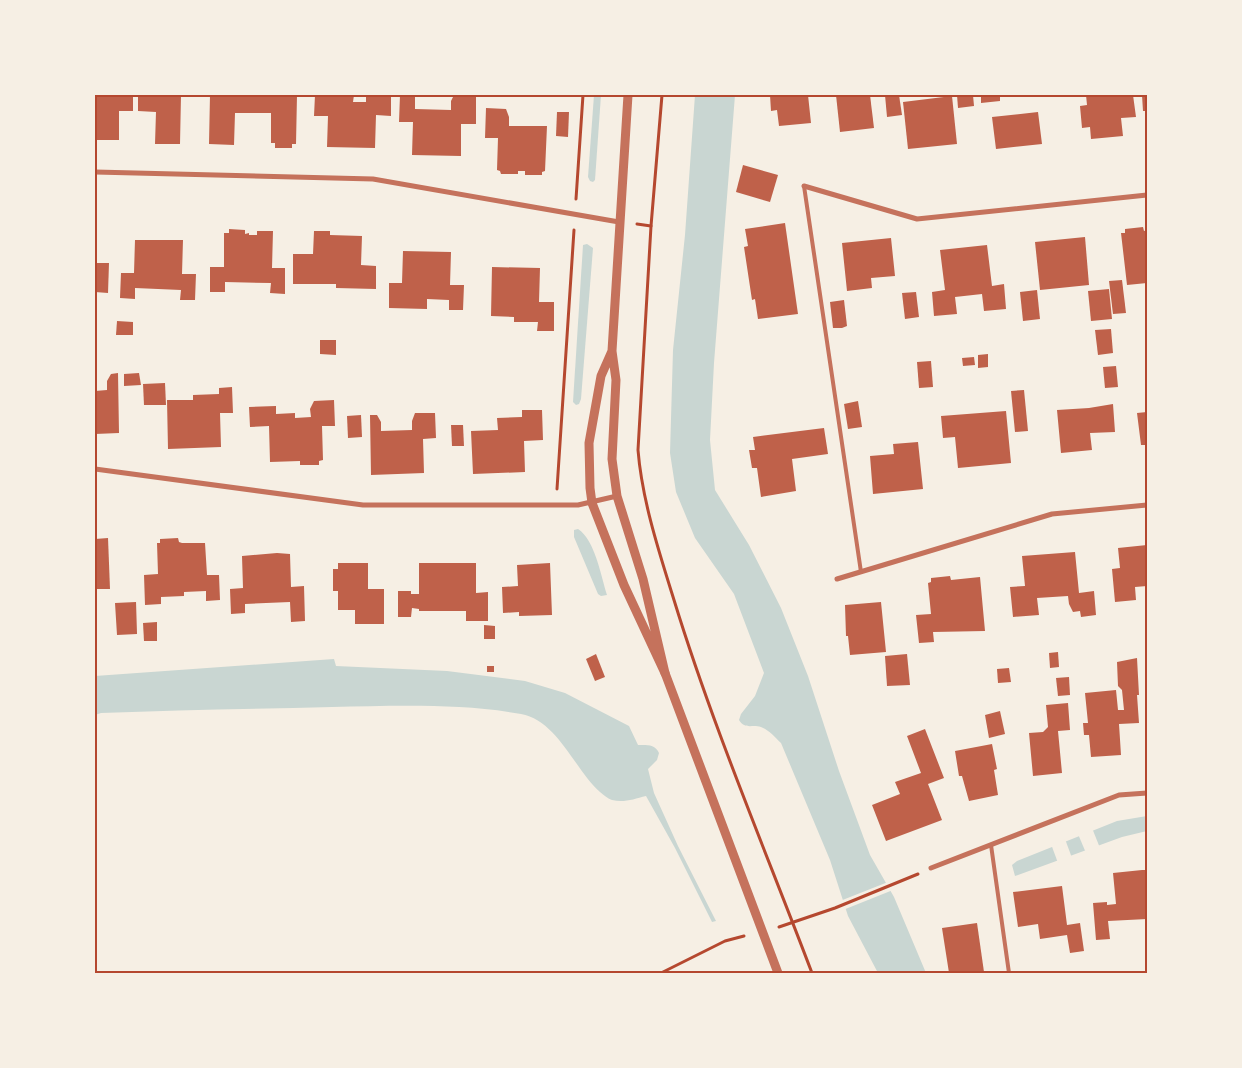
<svg xmlns="http://www.w3.org/2000/svg" width="1242" height="1068" font-family="'PT Sans',sans-serif">
	<style>
		.water { fill: #c9d6d2 }
		.pier { fill: #f6efe4 }
		.building { fill: #bf614a }
		.lines { fill: none; stroke-linecap: round; stroke-linejoin: round }
		.path { stroke: #b5482f; stroke-width: 3 }
		.service { stroke: #c5725c; stroke-width: 4 }
		.minor { stroke: #c5725c; stroke-width: 5 }
		.tertiary { stroke: #c5725c; stroke-width: 9 }
		.neatline { fill: none; stroke: #b5482f; stroke-width: 2 }
	</style>
	<rect width="100%" height="100%" fill="#f6efe4"/>
	<!-- water -->
	<g class="water">
		<polygon points="594,95 601,95 595,180 593,182 590,181 588,177"/>
		<path d="M695,95H735L714,363L710,440L715,490L749,545L781,608L808,676L839,771L870,855L894,897L926,973H878L848,916L830,860L781,743C775,737 769,730 761,727C752,724 745,730 739,720L741,714L755,696L764,673L734,594L695,538L676,492L670,453L673,350L685,235Z"/>
		<polygon points="587,244 593,248 581,399 579,404 576,405 573,402 583,245"/>
		<path d="M578,529C595,540 601,576 607,595L601,596L598,594L574,537V530Z"/>
		<path d="M334,659L336,666L447,671L525,681L565,693L629,726L638,745C647,745 655,744 659,753L657,760L648,769L654,793L678,846L716,921L712,922L675,848L646,796C634,799 624,803 612,800C608,799 604,795 600,792C575,770 557,720 521,714C459,703 394,706 332,707C255,709 178,710 101,713L95,715V676Z"/>
		<polygon points="1147,816 1147,831 1122,837 1015,876 1012,865 1017,861 1117,821"/>
	</g>
	<!-- pier -->
	<g class="pier">
		<polygon points="1092,828 1100,848 1086,853 1078,834"/>
		<polygon points="1065,839 1072,858 1058,863 1051,844"/>
		<polygon points="888,882 893,890 843,910 840,901"/>
	</g>
	<!-- building -->
	<g class="building">
		<polygon points="95,95 133,95 133,111 119,111 119,140 95,140"/>
		<polygon points="138,95 181,95 180,144 155,144 156,112 138,111"/>
		<polygon points="210,95 297,95 296,144 292,144 292,148 275,148 275,143 271,143 271,113 235,113 234,145 209,144"/>
		<polygon points="315,95 354,95 353,102 366,102 366,95 391,95 391,116 376,115 375,148 327,147 328,116 314,116"/>
		<polygon points="400,95 415,95 415,109 451,110 451,101 454,95 476,95 476,124 461,124 461,156 412,155 413,122 399,122"/>
		<polygon points="770,95 808,95 811,123 779,126 777,110 771,111"/>
		<polygon points="836,95 870,95 874,128 840,132"/>
		<polygon points="885,95 899,95 902,115 887,117"/>
		<polygon points="957,95 973,95 974,106 958,108"/>
		<polygon points="981,95 1000,95 1000,101 981,103"/>
		<polygon points="1086,95 1133,95 1136,117 1121,118 1123,136 1091,139 1090,127 1082,128 1080,106 1087,105"/>
		<polygon points="1142,95 1147,95 1147,111 1143,111"/>
		<polygon points="952,96 957,144 908,149 903,102"/>
		<polygon points="486,108 506,109 509,117 509,126 547,126 545,171 542,172 542,175 525,175 525,171 518,171 518,174 501,174 500,171 497,170 498,138 485,138"/>
		<polygon points="557,112 569,112 568,137 556,136"/>
		<polygon points="1038,112 1042,144 996,149 992,117"/>
		<polygon points="743,165 778,175 770,202 736,192"/>
		<polygon points="785,223 798,314 758,319 755,299 752,300 744,247 748,246 745,229"/>
		<polygon points="1143,227 1144,231 1147,230 1147,283 1127,285 1121,233 1125,233 1125,229"/>
		<polygon points="229,229 245,230 245,234 249,233 249,235 257,235 257,231 273,231 272,268 285,268 285,294 270,293 271,283 225,282 225,292 210,292 210,267 224,267 224,233 229,233"/>
		<polygon points="314,231 330,231 330,235 362,236 361,265 376,266 376,289 336,288 336,284 293,284 293,254 313,254"/>
		<polygon points="1085,237 1089,285 1040,290 1035,242"/>
		<polygon points="891,238 895,276 871,278 872,288 847,291 842,243"/>
		<polygon points="135,240 183,240 182,274 196,274 195,300 180,300 181,290 135,288 135,299 120,298 121,273 134,273"/>
		<polygon points="987,245 992,286 1004,284 1006,309 984,311 982,294 955,297 957,314 934,316 932,292 945,290 940,250"/>
		<polygon points="403,251 451,252 450,285 464,285 463,310 449,310 449,300 427,299 427,309 389,308 389,283 402,283"/>
		<polygon points="95,263 109,263 108,293 95,292"/>
		<polygon points="492,267 540,268 539,302 554,302 554,331 537,331 538,322 514,322 514,317 491,316"/>
		<polygon points="1122,280 1126,313 1113,314 1109,281"/>
		<polygon points="1109,289 1112,319 1091,321 1088,291"/>
		<polygon points="1037,290 1040,319 1023,321 1020,292"/>
		<polygon points="916,292 919,317 905,319 902,293"/>
		<polygon points="844,300 847,326 842,328 833,328 830,302"/>
		<polygon points="117,321 133,322 133,335 116,335"/>
		<polygon points="1111,329 1113,353 1098,355 1095,330"/>
		<polygon points="320,340 336,340 336,355 320,354"/>
		<polygon points="988,354 988,367 978,368 978,355"/>
		<polygon points="974,357 975,365 963,366 962,358"/>
		<polygon points="931,361 933,387 919,388 917,362"/>
		<polygon points="1116,366 1118,387 1105,388 1103,367"/>
		<polygon points="118,373 119,433 95,434 95,391 107,390 107,381 111,374"/>
		<polygon points="139,373 141,385 124,386 124,374"/>
		<polygon points="165,383 166,405 144,405 143,384"/>
		<polygon points="232,387 233,413 220,413 221,447 168,449 167,400 193,400 193,395 219,394 219,388"/>
		<polygon points="1024,390 1028,431 1015,432 1011,391"/>
		<polygon points="334,400 335,426 322,426 323,460 319,461 319,465 300,465 300,461 270,462 269,426 250,427 249,407 276,406 276,414 295,413 295,418 311,417 310,409 314,401"/>
		<polygon points="858,401 862,427 848,429 844,404"/>
		<polygon points="1113,404 1115,432 1090,433 1092,450 1061,453 1057,410 1089,408"/>
		<polygon points="522,410 542,410 543,440 524,441 525,472 473,474 471,431 498,430 497,418 522,417"/>
		<polygon points="1006,411 1011,463 958,468 955,437 943,438 941,416"/>
		<polygon points="1147,412 1147,445 1141,445 1137,413"/>
		<polygon points="415,413 435,413 436,438 423,439 424,473 371,475 370,415 377,415 381,422 381,431 412,430 412,421"/>
		<polygon points="361,415 362,437 348,438 347,416"/>
		<polygon points="451,425 463,425 464,446 452,446"/>
		<polygon points="824,428 828,454 792,459 796,491 761,497 757,468 752,468 749,450 755,450 753,437"/>
		<polygon points="918,442 923,489 873,494 870,456 894,454 893,444"/>
		<polygon points="108,538 110,589 95,589 95,539"/>
		<polygon points="178,538 179,542 182,543 205,543 207,575 219,575 220,600 206,601 206,591 184,592 184,596 161,597 161,604 145,605 144,575 158,574 157,543 160,543 160,539"/>
		<polygon points="1147,545 1147,586 1135,587 1136,600 1115,602 1112,569 1120,568 1118,548"/>
		<polygon points="1075,552 1079,593 1094,591 1096,615 1081,617 1080,611 1073,612 1069,604 1068,596 1037,598 1039,615 1013,617 1010,587 1025,586 1022,556"/>
		<polygon points="277,553 290,554 291,587 304,586 305,621 291,622 290,602 245,604 245,613 231,614 230,589 243,588 242,556"/>
		<polygon points="338,563 368,563 368,589 384,589 384,624 355,624 355,610 338,610 338,591 333,591 333,569 338,569"/>
		<polygon points="419,563 476,563 476,593 488,592 488,621 466,621 466,611 419,611 419,609 412,608 411,617 398,617 398,591 411,591 411,594 419,594"/>
		<polygon points="550,563 552,615 519,616 519,612 503,613 502,587 518,586 517,565"/>
		<polygon points="950,576 951,580 980,577 985,631 933,632 934,642 919,643 916,615 931,614 928,583 931,582 931,578"/>
		<polygon points="136,602 137,634 117,635 115,603"/>
		<polygon points="881,602 886,652 850,655 848,636 846,636 845,605"/>
		<polygon points="157,622 157,641 144,641 143,623"/>
		<polygon points="484,625 495,626 495,639 484,639"/>
		<polygon points="1058,652 1059,667 1050,668 1049,653"/>
		<polygon points="596,654 605,677 595,681 586,659"/>
		<polygon points="907,654 910,685 887,686 885,656"/>
		<polygon points="1137,658 1139,695 1137,695 1139,723 1119,724 1121,755 1091,757 1089,735 1084,735 1083,723 1088,723 1085,693 1116,690 1118,710 1124,710 1122,690 1118,686 1117,662"/>
		<rect x="487" y="666" width="7" height="6"/>
		<polygon points="1009,668 1011,682 998,683 997,669"/>
		<polygon points="1069,677 1070,695 1058,696 1056,678"/>
		<polygon points="1068,703 1070,730 1058,731 1062,773 1033,776 1029,733 1043,732 1048,727 1046,705"/>
		<polygon points="1000,711 1005,734 989,738 985,715"/>
		<polygon points="925,729 944,778 928,784 942,820 886,841 872,805 900,794 895,782 921,773 907,736"/>
		<polygon points="992,744 997,769 994,770 998,795 969,801 962,776 959,776 955,751"/>
		<polygon points="1142,870 1147,870 1147,919 1108,921 1110,939 1096,940 1093,903 1107,902 1107,905 1116,904 1113,873"/>
		<polygon points="1062,886 1067,925 1080,923 1084,951 1070,953 1067,935 1040,939 1038,924 1018,927 1013,892"/>
		<polygon points="977,923 984,972 949,973 942,928"/>
	</g>
	<g class="lines">
		<!-- path -->
		<g class="path">
			<path d="M662,95L651,226L638,450C642,500 659,552 674,600C713,727 765,849 812,973"/>
			<polyline points="576,199 583,95"/>
			<polyline points="637,224 651,226"/>
			<polyline points="557,489 574,230"/>
			<polyline points="779,927 835,908 918,874"/>
			<polyline points="661,973 725,941 744,936"/>
		</g>
		<!-- service -->
		<g class="service">
			<polyline points="804,186 861,572"/>
			<polyline points="991,845 1009,973"/>
		</g>
		<!-- minor -->
		<g class="minor">
			<polyline points="95,172 373,179 619,222"/>
			<polyline points="804,186 917,219 1147,195"/>
			<polyline points="95,469 363,505 578,505 617,496"/>
			<polyline points="837,579 1052,514 1147,505"/>
			<polyline points="931,868 1119,795 1147,793"/>
		</g>
		<!-- tertiary -->
		<g class="tertiary">
			<polyline points="612,351 601,376 589,443 590,488 592,503 624,585 665,673 643,579 617,496 612,459 616,380 612,351 628,95"/>
			<polyline points="665,673 778,973"/>
		</g>
	</g>
	<!-- border -->
	<rect width="1242" height="1068" fill="none" stroke="#f6efe4" stroke-width="192"/>
	<rect x="96" y="96" width="1050" height="876" class="neatline"/>
</svg>
